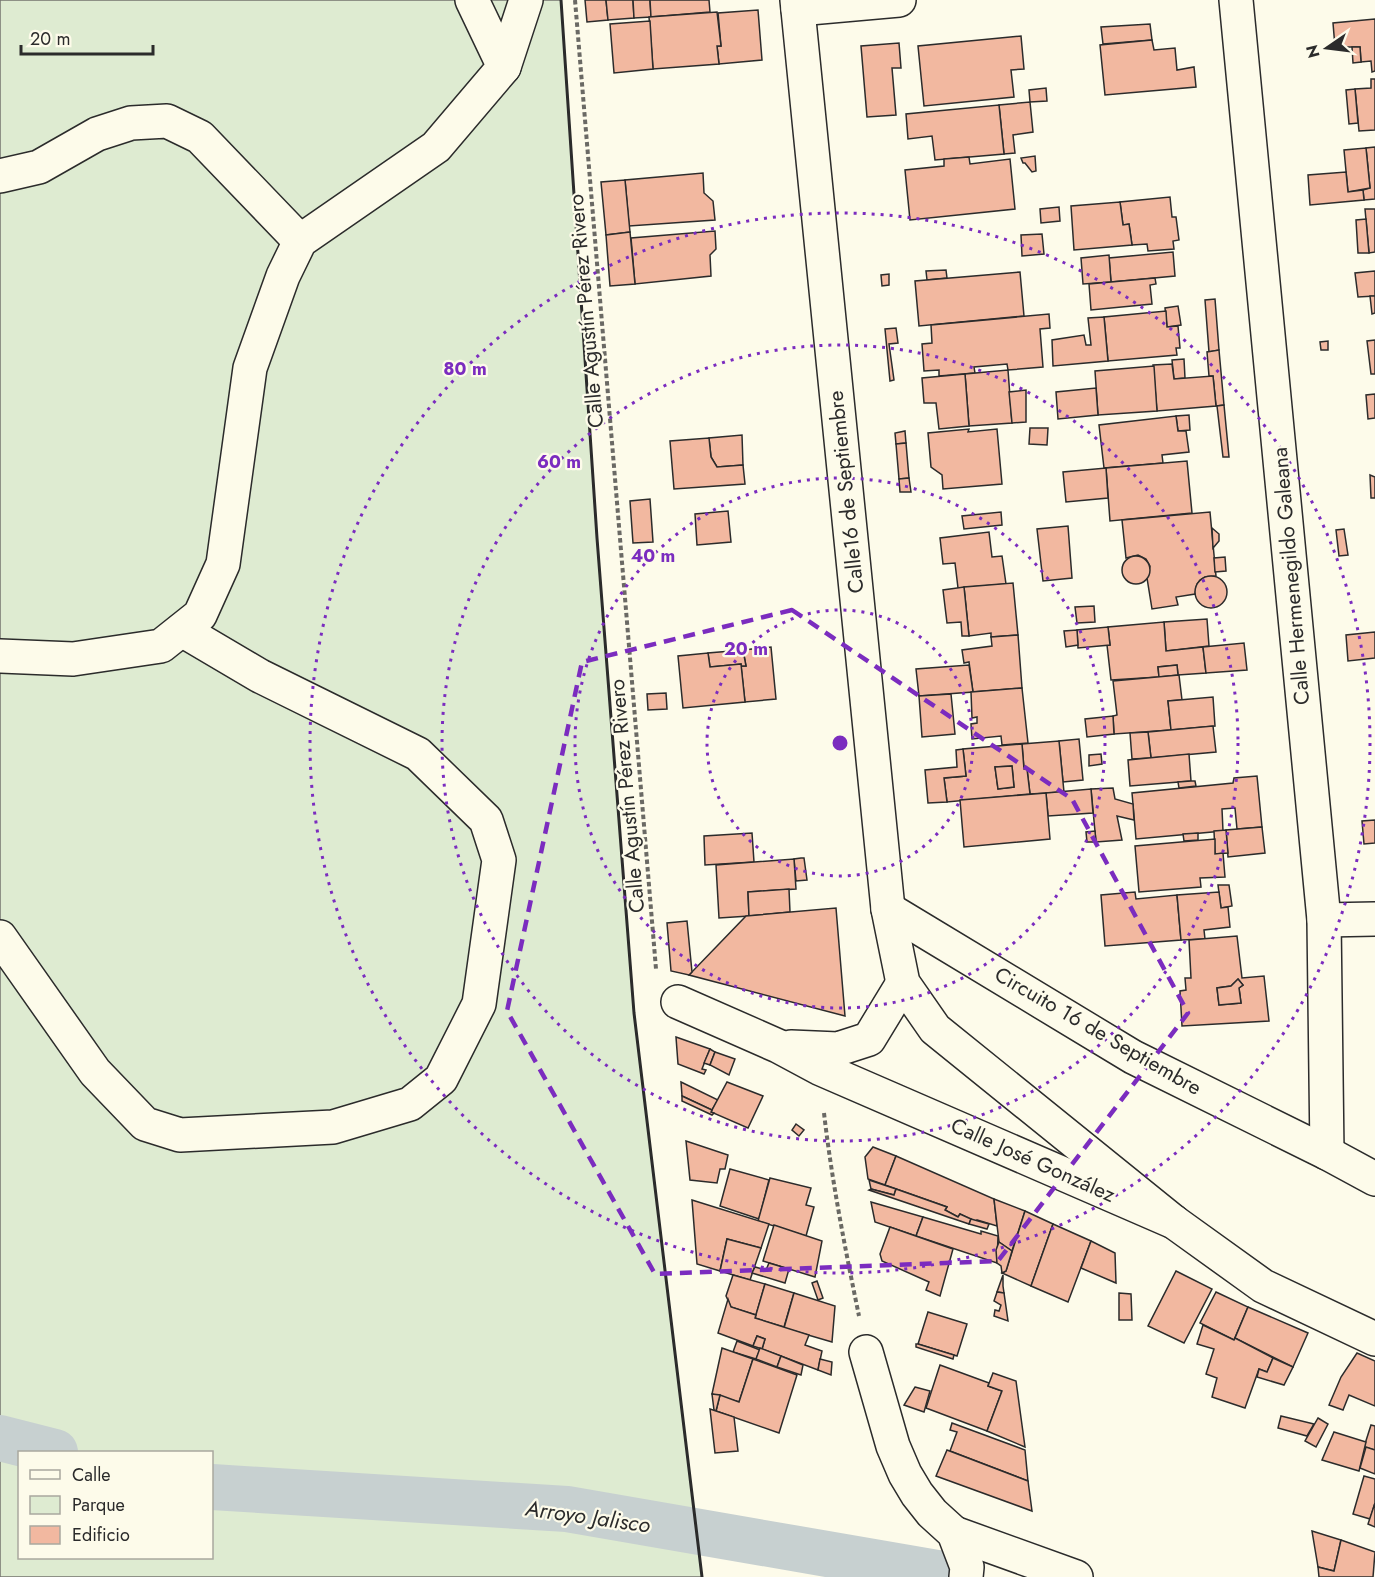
<svg xmlns="http://www.w3.org/2000/svg" width="1375" height="1577" font-family="Jost,sans-serif">
	<style>
		.green { fill: #deebd1; stroke: #74746e; stroke-width: 1.5; fill-rule: evenodd }
		.lines { fill: none; stroke-linecap: round; stroke-linejoin: round }
		.canal { stroke: #c7d0d0; stroke-width: 46 }
		.building { fill: #f2b8a0; stroke: #2b2b2b; stroke-width: 1.5; fill-rule: evenodd }
		.minor-casing { stroke: #2b2b2b; stroke-width: 36 }
		.path { stroke: #6a6964; stroke-width: 4; stroke-dasharray: 4.5 3; stroke-linecap: butt }
		.minor { stroke: #fdfbea; stroke-width: 33 }
		.wall { stroke: #2b2b2b; stroke-width: 3 }
		.marked { fill: none; stroke: #7b2cbf; stroke-width: 4.5; stroke-dasharray: 12 8; stroke-linejoin: round }
		.ring { fill: none; stroke: #7b2cbf; stroke-width: 3; stroke-dasharray: 3 6 }
		.labels { text-anchor: middle; dominant-baseline: central; stroke-width: 4.5; stroke-linejoin: round; paint-order: stroke }
		.street-label { font-size: 21px; fill: #2b2b2b; stroke: #fdfbea }
		.water-label { font-size: 22px; font-style: italic; fill: #2b2b2b; stroke: #fdfbea }
		.centre { fill: #7b2cbf; stroke: #fdfbea; stroke-width: 3 }
		.ring-label { font-size: 18px; text-anchor: middle; font-weight: bold; fill: #7b2cbf; stroke: #fdfbea; stroke-width: 4.5; stroke-linejoin: round; paint-order: stroke }
	</style>
	<rect width="100%" height="100%" fill="#fdfbea"/>
	<!-- green -->
	<path class="green" d="M0,0H561L597,538L634,1013L702,1577H0ZM20,1452H212V1558H20Z"/>
	<g class="lines">
		<!-- canal -->
		<g class="canal">
			<polyline points="0,1438 55,1452"/>
			<polyline points="212,1487 567,1509 960,1577"/>
		</g>
	</g>
	<!-- building -->
	<g class="building">
		<polygon points="585,0 606,0 608,20 587,22"/>
		<polygon points="606,0 633,0 634,18 608,20"/>
		<polygon points="633,0 650,0 651,17 634,18"/>
		<polygon points="650,0 709,0 710,12 651,17"/>
		<polygon points="758,10 762,60 719,64 717,46 721,46 718,13"/>
		<polygon points="717,12 721,46 717,46 719,64 653,69 649,17"/>
		<polygon points="1375,19 1375,71 1372,72 1371,61 1361,62 1360,47 1335,47 1333,23"/>
		<polygon points="650,21 653,69 614,73 610,24"/>
		<polygon points="1150,24 1152,40 1103,44 1101,27"/>
		<polygon points="1021,36 1024,69 1011,70 1014,97 924,106 918,46"/>
		<polygon points="1152,40 1154,50 1175,48 1177,70 1194,67 1196,87 1105,95 1100,45"/>
		<polygon points="899,43 901,68 892,68 896,115 867,117 861,46"/>
		<polygon points="1352,47 1360,47 1361,62 1353,63"/>
		<polygon points="1371,79 1375,79 1375,130 1359,131 1355,89 1371,88"/>
		<polygon points="1046,88 1047,101 1030,102 1029,90"/>
		<polygon points="1355,89 1358,123 1349,124 1346,90"/>
		<polygon points="1030,102 1033,132 1013,135 1015,153 1004,154 999,105"/>
		<polygon points="999,105 1004,154 935,160 932,136 908,139 906,114"/>
		<polygon points="1375,147 1375,199 1364,200 1363,190 1370,188 1366,148"/>
		<polygon points="1366,148 1370,188 1348,192 1344,150"/>
		<polygon points="1035,156 1036,171 1032,172 1025,163 1023,163 1021,158"/>
		<polygon points="969,157 970,164 1010,159 1015,209 910,220 905,170 944,166 944,159"/>
		<polygon points="1346,172 1348,192 1363,190 1364,200 1310,205 1308,175"/>
		<polygon points="703,173 704,193 713,201 715,220 629,226 625,180"/>
		<polygon points="625,180 630,232 606,235 601,182"/>
		<polygon points="1170,197 1172,217 1176,217 1179,240 1173,241 1174,249 1148,251 1147,244 1132,245 1129,224 1123,225 1120,202"/>
		<polygon points="1120,202 1123,225 1129,224 1132,245 1074,250 1071,206"/>
		<polygon points="1059,207 1060,221 1041,223 1040,209"/>
		<polygon points="1365,209 1375,209 1375,252 1369,253"/>
		<polygon points="1366,219 1369,253 1358,253 1356,220"/>
		<polygon points="715,231 716,249 710,255 711,276 635,284 631,238"/>
		<polygon points="630,232 635,284 610,286 606,235"/>
		<polygon points="1042,234 1044,254 1022,256 1021,235"/>
		<polygon points="1173,252 1175,276 1111,282 1109,258"/>
		<polygon points="1109,255 1111,282 1083,284 1081,258"/>
		<polygon points="946,270 947,278 927,280 926,271"/>
		<polygon points="1375,271 1375,296 1358,297 1355,273"/>
		<polygon points="1020,272 1024,316 919,326 915,281"/>
		<polygon points="889,274 889,285 882,286 881,275"/>
		<polygon points="1155,278 1156,284 1150,285 1152,304 1091,310 1089,284"/>
		<polygon points="1370,296 1375,296 1375,313 1372,314"/>
		<polygon points="1215,299 1219,350 1209,352 1205,300"/>
		<polygon points="1178,306 1181,325 1167,327 1165,308"/>
		<polygon points="1166,311 1167,327 1178,326 1180,348 1176,348 1177,355 1108,361 1104,317"/>
		<polygon points="1049,314 1050,328 1040,329 1043,367 1008,370 1007,364 974,367 975,373 939,376 939,370 924,371 922,344 932,343 931,325"/>
		<polygon points="1104,317 1108,361 1053,366 1052,340 1084,335 1086,345 1091,345 1088,318"/>
		<polygon points="896,328 898,343 889,344 894,380 890,381 885,329"/>
		<polygon points="1375,340 1375,374 1371,374 1367,341"/>
		<polygon points="1328,341 1328,350 1321,350 1320,342"/>
		<polygon points="1219,350 1224,405 1216,406 1213,376 1209,376 1207,352"/>
		<polygon points="1184,359 1185,378 1174,379 1172,360"/>
		<polygon points="1172,364 1174,379 1213,376 1216,406 1157,411 1153,365"/>
		<polygon points="1154,366 1157,411 1098,415 1095,371"/>
		<polygon points="1008,370 1012,423 969,426 965,374"/>
		<polygon points="965,374 969,426 939,429 936,403 924,403 922,378"/>
		<polygon points="1096,388 1098,415 1058,419 1056,392"/>
		<polygon points="1026,390 1026,422 1012,423 1009,392"/>
		<polygon points="1375,394 1375,418 1368,419 1366,395"/>
		<polygon points="1224,405 1229,457 1223,457 1217,406"/>
		<polygon points="1189,415 1190,430 1178,431 1176,416"/>
		<polygon points="1176,416 1178,431 1186,431 1189,452 1162,455 1163,463 1104,468 1099,425"/>
		<polygon points="1030,428 1048,428 1047,445 1029,444"/>
		<polygon points="969,429 968,432 997,429 1002,484 943,489 942,475 931,467 928,433"/>
		<polygon points="905,431 906,443 896,444 895,433"/>
		<polygon points="742,435 743,465 717,467 711,457 709,438"/>
		<polygon points="709,438 711,457 717,467 743,465 745,484 674,489 670,441"/>
		<polygon points="906,443 909,478 899,479 896,444"/>
		<polygon points="1187,461 1192,513 1110,521 1106,468"/>
		<polygon points="1106,468 1108,498 1066,502 1063,472"/>
		<polygon points="1370,475 1375,477 1375,498 1371,498"/>
		<polygon points="909,478 911,492 900,492 899,479"/>
		<polygon points="650,499 653,542 633,543 630,501"/>
		<polygon points="728,511 731,542 697,545 695,514"/>
		<polygon points="1001,512 1002,525 964,529 962,516"/>
		<polygon points="1210,512 1216,576 1205,577 1200,580 1197,584 1195,594 1176,597 1178,605 1152,609 1147,578 1150,566 1146,559 1138,555 1126,558 1122,520"/>
		<polygon points="1068,526 1072,578 1043,581 1037,529"/>
		<polygon points="1212,528 1219,534 1219,541 1213,548"/>
		<polygon points="1344,529 1348,555 1339,556 1336,530"/>
		<polygon points="989,532 992,557 1002,556 1006,584 958,588 955,563 943,564 940,538"/>
		<circle cx="1136" cy="570" r="14"/>
		<polygon points="1225,557 1226,571 1215,572 1214,558"/>
		<circle cx="1211" cy="592" r="16"/>
		<polygon points="1013,583 1018,635 991,637 991,633 969,636 964,587"/>
		<polygon points="964,587 969,636 962,636 961,622 947,623 943,590"/>
		<polygon points="1094,606 1095,622 1077,623 1075,607"/>
		<polygon points="1207,619 1209,646 1166,651 1164,622"/>
		<polygon points="1164,622 1166,651 1203,647 1206,673 1178,675 1177,665 1158,667 1159,677 1111,680 1107,645 1110,645 1108,627"/>
		<polygon points="1108,627 1110,645 1078,648 1077,630"/>
		<polygon points="1077,630 1078,645 1066,647 1064,631"/>
		<polygon points="1375,632 1375,658 1348,661 1346,635"/>
		<polygon points="1018,635 1022,688 973,692 969,662 964,663 962,650 992,646 991,637"/>
		<polygon points="1244,643 1247,670 1206,673 1203,647"/>
		<polygon points="771,647 776,699 745,702 741,666 746,666 743,650"/>
		<polygon points="743,650 746,666 741,666 741,664 710,667 708,653"/>
		<polygon points="708,653 710,667 741,664 745,702 683,708 678,656"/>
		<polygon points="969,665 973,692 919,696 916,669"/>
		<polygon points="1177,665 1178,675 1159,677 1158,667"/>
		<polygon points="1179,675 1182,700 1168,701 1171,730 1114,734 1113,716 1117,715 1113,681"/>
		<polygon points="1022,688 1028,743 1002,745 1001,736 972,739 971,724 977,723 977,717 972,718 971,692"/>
		<polygon points="666,693 667,709 648,710 647,694"/>
		<polygon points="951,694 955,734 922,737 919,696"/>
		<polygon points="1213,697 1215,726 1171,730 1168,701"/>
		<polygon points="1113,716 1114,734 1087,737 1085,719"/>
		<polygon points="1213,726 1216,752 1151,758 1148,732"/>
		<polygon points="1148,732 1151,758 1132,759 1130,733"/>
		<polygon points="1079,739 1083,780 1063,782 1059,741"/>
		<polygon points="1059,741 1064,792 1030,794 1027,769 1024,769 1022,744"/>
		<path d="M1022,744L1024,769H1027L1030,794L947,802L944,778L966,776L963,749ZM1012,766L1014,787L998,789L995,767Z"/>
		<polygon points="963,749 966,776 944,778 947,802 928,803 925,770 957,767 956,750"/>
		<polygon points="1101,754 1102,764 1089,766 1089,755"/>
		<polygon points="1189,754 1191,781 1130,786 1128,760"/>
		<polygon points="1012,766 1014,787 998,789 995,767"/>
		<polygon points="1257,776 1262,827 1237,829 1235,808 1222,809 1223,831 1136,839 1132,793 1233,783 1234,778"/>
		<polygon points="1191,781 1195,781 1196,786 1179,788 1178,782"/>
		<polygon points="1113,788 1115,799 1133,804 1134,820 1117,816 1122,840 1096,842 1091,789"/>
		<polygon points="1091,789 1093,813 1048,816 1046,793"/>
		<polygon points="1046,793 1050,839 964,847 960,800"/>
		<polygon points="1375,820 1375,843 1364,844 1362,821"/>
		<polygon points="1262,827 1265,853 1228,857 1226,830"/>
		<polygon points="1226,830 1228,853 1215,854 1214,831"/>
		<polygon points="1095,831 1096,842 1087,842 1086,832"/>
		<polygon points="752,833 754,862 705,865 704,836"/>
		<polygon points="1198,833 1198,840 1184,841 1183,834"/>
		<polygon points="1215,839 1215,854 1223,853 1225,877 1200,878 1201,887 1139,892 1135,846"/>
		<polygon points="801,858 804,858 807,880 796,881 794,859"/>
		<polygon points="794,859 796,889 748,892 749,916 719,918 716,865"/>
		<polygon points="1218,885 1229,885 1232,906 1221,908"/>
		<polygon points="789,889 790,912 749,916 748,892"/>
		<polygon points="1135,892 1136,899 1177,895 1181,940 1105,946 1101,895"/>
		<polygon points="1219,892 1221,908 1228,907 1230,927 1204,930 1205,939 1181,940 1177,895"/>
		<polygon points="836,908 845,1016 689,975 746,916"/>
		<polygon points="687,921 692,972 689,975 671,971 667,923"/>
		<path d="M1237,936L1242,978L1264,976L1269,1021L1182,1026L1180,991L1186,990L1185,978H1191L1189,940ZM1238,979L1243,985L1239,988L1241,1003L1219,1005L1217,988L1231,986Z"/>
		<polygon points="1238,979 1243,985 1239,988 1241,1003 1219,1005 1217,988 1231,986"/>
		<polygon points="676,1037 710,1049 702,1069 706,1070 704,1074 678,1064"/>
		<polygon points="710,1049 715,1052 710,1065 704,1063"/>
		<polygon points="715,1052 735,1059 729,1075 710,1065"/>
		<polygon points="681,1082 718,1100 712,1110 682,1096"/>
		<polygon points="727,1082 763,1096 748,1128 711,1112"/>
		<polygon points="682,1096 712,1110 711,1112 714,1113 712,1115 682,1101"/>
		<polygon points="796,1124 804,1130 799,1136 792,1130"/>
		<polygon points="686,1141 728,1155 725,1169 720,1169 717,1183 690,1180"/>
		<polygon points="873,1147 896,1156 885,1185 868,1179 865,1157"/>
		<polygon points="896,1156 994,1199 997,1226 977,1220 976,1222 960,1214 958,1217 945,1210 947,1207 885,1185"/>
		<polygon points="730,1169 769,1180 759,1219 720,1206"/>
		<polygon points="770,1178 811,1188 806,1205 814,1207 806,1236 758,1221"/>
		<polygon points="869,1180 896,1189 894,1195 871,1189"/>
		<polygon points="871,1189 894,1195 896,1189 947,1207 945,1210 958,1217 960,1214 971,1219 969,1224 869,1190"/>
		<polygon points="994,1199 1025,1211 1012,1251 999,1242"/>
		<polygon points="692,1200 769,1224 761,1248 727,1239 720,1271 697,1264"/>
		<polygon points="871,1202 923,1217 916,1236 875,1222"/>
		<polygon points="1025,1211 1053,1224 1031,1286 1002,1273 1006,1271"/>
		<polygon points="923,1217 981,1234 981,1231 998,1236 997,1263 916,1236"/>
		<polygon points="971,1219 989,1224 987,1229 969,1224"/>
		<polygon points="1053,1224 1091,1241 1068,1302 1031,1286"/>
		<polygon points="774,1225 822,1241 815,1277 763,1261"/>
		<polygon points="890,1227 953,1249 940,1296 926,1290 929,1282 882,1261 880,1254"/>
		<polygon points="727,1239 761,1248 750,1280 720,1271"/>
		<polygon points="1091,1241 1115,1253 1116,1283 1081,1268"/>
		<polygon points="999,1242 1012,1251 1006,1271 1002,1273 1001,1266 997,1263 996,1250"/>
		<polygon points="769,1263 789,1269 785,1283 752,1273 755,1267 766,1270"/>
		<polygon points="1176,1271 1212,1289 1184,1343 1148,1326"/>
		<polygon points="733,1275 765,1284 756,1315 731,1307 726,1296"/>
		<polygon points="1003,1275 1003,1286 1004,1293 997,1292"/>
		<polygon points="817,1281 823,1298 818,1300 812,1283"/>
		<polygon points="765,1284 794,1293 784,1327 755,1318"/>
		<polygon points="997,1292 1004,1293 1008,1321 994,1316 995,1310 999,1311 1001,1305 994,1301"/>
		<polygon points="1216,1292 1248,1307 1234,1340 1200,1323"/>
		<polygon points="794,1293 835,1306 832,1342 784,1328"/>
		<polygon points="1119,1293 1131,1294 1132,1320 1119,1320"/>
		<polygon points="728,1299 731,1307 756,1315 755,1318 809,1335 805,1345 822,1351 818,1370 762,1349 765,1339 757,1336 753,1346 718,1333"/>
		<polygon points="1248,1307 1308,1333 1293,1367 1235,1338"/>
		<polygon points="928,1312 967,1324 957,1356 918,1344"/>
		<polygon points="1203,1325 1234,1340 1235,1338 1273,1358 1267,1372 1259,1369 1245,1408 1212,1397 1217,1378 1206,1374 1214,1349 1197,1344"/>
		<polygon points="757,1336 765,1339 762,1349 753,1346"/>
		<polygon points="737,1341 760,1350 756,1359 733,1352"/>
		<polygon points="916,1344 918,1344 954,1355 953,1359 916,1347"/>
		<polygon points="722,1348 753,1359 739,1402 712,1394"/>
		<polygon points="760,1348 781,1356 777,1367 756,1359"/>
		<polygon points="1357,1353 1375,1361 1375,1406 1349,1395 1343,1410 1329,1405 1341,1377"/>
		<polygon points="781,1356 803,1365 801,1375 777,1367"/>
		<polygon points="1273,1358 1293,1367 1284,1385 1257,1377 1259,1369 1267,1372"/>
		<polygon points="753,1359 797,1375 779,1433 716,1411 720,1395 739,1402"/>
		<polygon points="820,1359 832,1362 831,1375 818,1370"/>
		<polygon points="940,1365 989,1383 988,1386 1002,1391 987,1431 926,1408"/>
		<polygon points="993,1373 1016,1381 1025,1447 987,1431 1002,1391 988,1386"/>
		<polygon points="915,1387 930,1391 924,1412 904,1405"/>
		<polygon points="712,1394 720,1395 716,1411 714,1410"/>
		<polygon points="710,1409 734,1417 738,1451 715,1453"/>
		<polygon points="1281,1416 1314,1424 1307,1436 1278,1428"/>
		<polygon points="1318,1418 1328,1424 1316,1447 1305,1441"/>
		<polygon points="952,1423 1025,1450 1028,1481 950,1451 957,1432 950,1430"/>
		<polygon points="1371,1425 1375,1426 1375,1450 1364,1447"/>
		<polygon points="1334,1432 1366,1442 1359,1471 1322,1460"/>
		<polygon points="1366,1447 1375,1450 1375,1474 1360,1468"/>
		<polygon points="947,1450 1028,1481 1032,1511 936,1476"/>
		<polygon points="1364,1476 1375,1479 1375,1503 1370,1519 1353,1514"/>
		<polygon points="1375,1503 1375,1527 1368,1524"/>
		<polygon points="1312,1531 1341,1540 1334,1571 1318,1567"/>
		<polygon points="1341,1540 1375,1552 1373,1577 1319,1577 1318,1567 1334,1571"/>
	</g>
	<g class="lines">
		<!-- minor casing -->
		<g class="minor-casing">
			<g id="minor">
				<polyline points="797,0 888,909 903,983 935,1029 1174,1222"/>
				<polyline points="1236,0 1324,920 1327,1153"/>
				<polyline points="798,9 899,0"/>
				<polyline points="504,67 526,0"/>
				<polyline points="0,176 39,167 97,134 131,123 167,121 200,137 300,241"/>
				<polyline points="0,656 73,659 161,646 200,615 223,564 250,368 283,276 300,241 436,147 504,67 472,0"/>
				<polyline points="888,909 1133,1057 1327,1153 1375,1179"/>
				<polyline points="1324,920 1375,919"/>
				<polyline points="0,937 95,1072 145,1124 180,1135 333,1127 410,1104 441,1079 479,1004 499,860 486,820 418,754 260,676 182,630"/>
				<polyline points="678,1002 778,1046 819,1068 1174,1222 1263,1286 1375,1339"/>
				<polyline points="791,1047 838,1049 869,1039 903,983"/>
				<polyline points="866,1352 893,1446 905,1474 917,1494 932,1513 954,1533 967,1567 966,1577"/>
				<polyline points="954,1533 1076,1577"/>
			</g>
		</g>
		<!-- path -->
		<g class="path">
			<polyline points="575,0 656,969"/>
			<path d="M824,1113C832,1182 845,1248 859,1316"/>
		</g>
		<!-- minor -->
		<use href="#minor" class="minor"/>
		<!-- wall -->
		<polyline class="wall" points="561,0 597,538 634,1013 702,1577"/>
	</g>
	<!-- marked area -->
	<path class="marked" d="M792,610L1072,799L1188,1013L998,1261L655,1274L507,1011L582,662Z"/>
	<!-- distance rings -->
	<g class="ring">
		<circle cx="840" cy="743" r="133"/>
		<circle cx="840" cy="743" r="265"/>
		<circle cx="840" cy="743" r="398"/>
		<circle cx="840" cy="743" r="530"/>
	</g>
	<g class="labels">
		<!-- street labels -->
		<g class="street-label">
			<text transform="translate(586 311) rotate(-95)">Calle Agustín Pérez Rivero</text>
			<text transform="translate(846 492) rotate(-96)">Calle16 de Septiembre</text>
			<text transform="translate(1291 576) rotate(-95)">Calle Hermenegildo Galeana</text>
			<text transform="translate(627 796) rotate(-95)">Calle Agustín Pérez Rivero</text>
			<text transform="translate(1098 1031) rotate(30)">Circuito 16 de Septiembre</text>
			<text transform="translate(1033 1160) rotate(24)">Calle José González</text>
		</g>
		<!-- water labels -->
		<g class="water-label">
			<text transform="translate(588 1516) rotate(8)">Arroyo Jalisco</text>
		</g>
	</g>
	<circle cx="840" cy="743" r="9" class="centre"/>
	<g class="ring-label">
		<text x="465" y="375">80 m</text>
		<text x="559" y="468">60 m</text>
		<text x="653" y="562">40 m</text>
		<text x="746" y="655">20 m</text>
	</g>
	<!-- legend -->
	<rect x="18" y="1451" width="195" height="108" fill="#fdfbea" stroke="#a9a89e" stroke-width="1.5"/>
	<rect x="30" y="1470" width="30" height="9" fill="#fdfbea" stroke="#a9a89e" stroke-width="1.5"/>
	<text x="72" y="1481" font-size="18" fill="#2b2b2b">Calle</text>
	<rect x="30" y="1496" width="30" height="18" fill="#deebd1" stroke="#a9a89e" stroke-width="1.5"/>
	<text x="72" y="1511" font-size="18" fill="#2b2b2b">Parque</text>
	<rect x="30" y="1526" width="30" height="18" fill="#f2b8a0" stroke="#a9a89e" stroke-width="1.5"/>
	<text x="72" y="1541" font-size="18" fill="#2b2b2b">Edificio</text>
	<!-- north arrow -->
	<g transform="translate(1327 48) rotate(256)" stroke="#fdfbea" stroke-width="4.5" paint-order="stroke">
	<path d="M0-4.5L10 22L0 15L-10 22Z" fill="#2b2b2b"/>
	<text y="-9" font-size="16" font-weight="bold" text-anchor="middle" fill="#2b2b2b">N</text>
	</g>
	<!-- scale -->
	<path d="M21 45v9h132v-9" fill="none" stroke="#2b2b2b" stroke-width="3"/>
	<text x="30" y="45" font-size="18" fill="#2b2b2b" stroke="#fdfbea" stroke-width="4.5" paint-order="stroke">20 m</text>
</svg>
